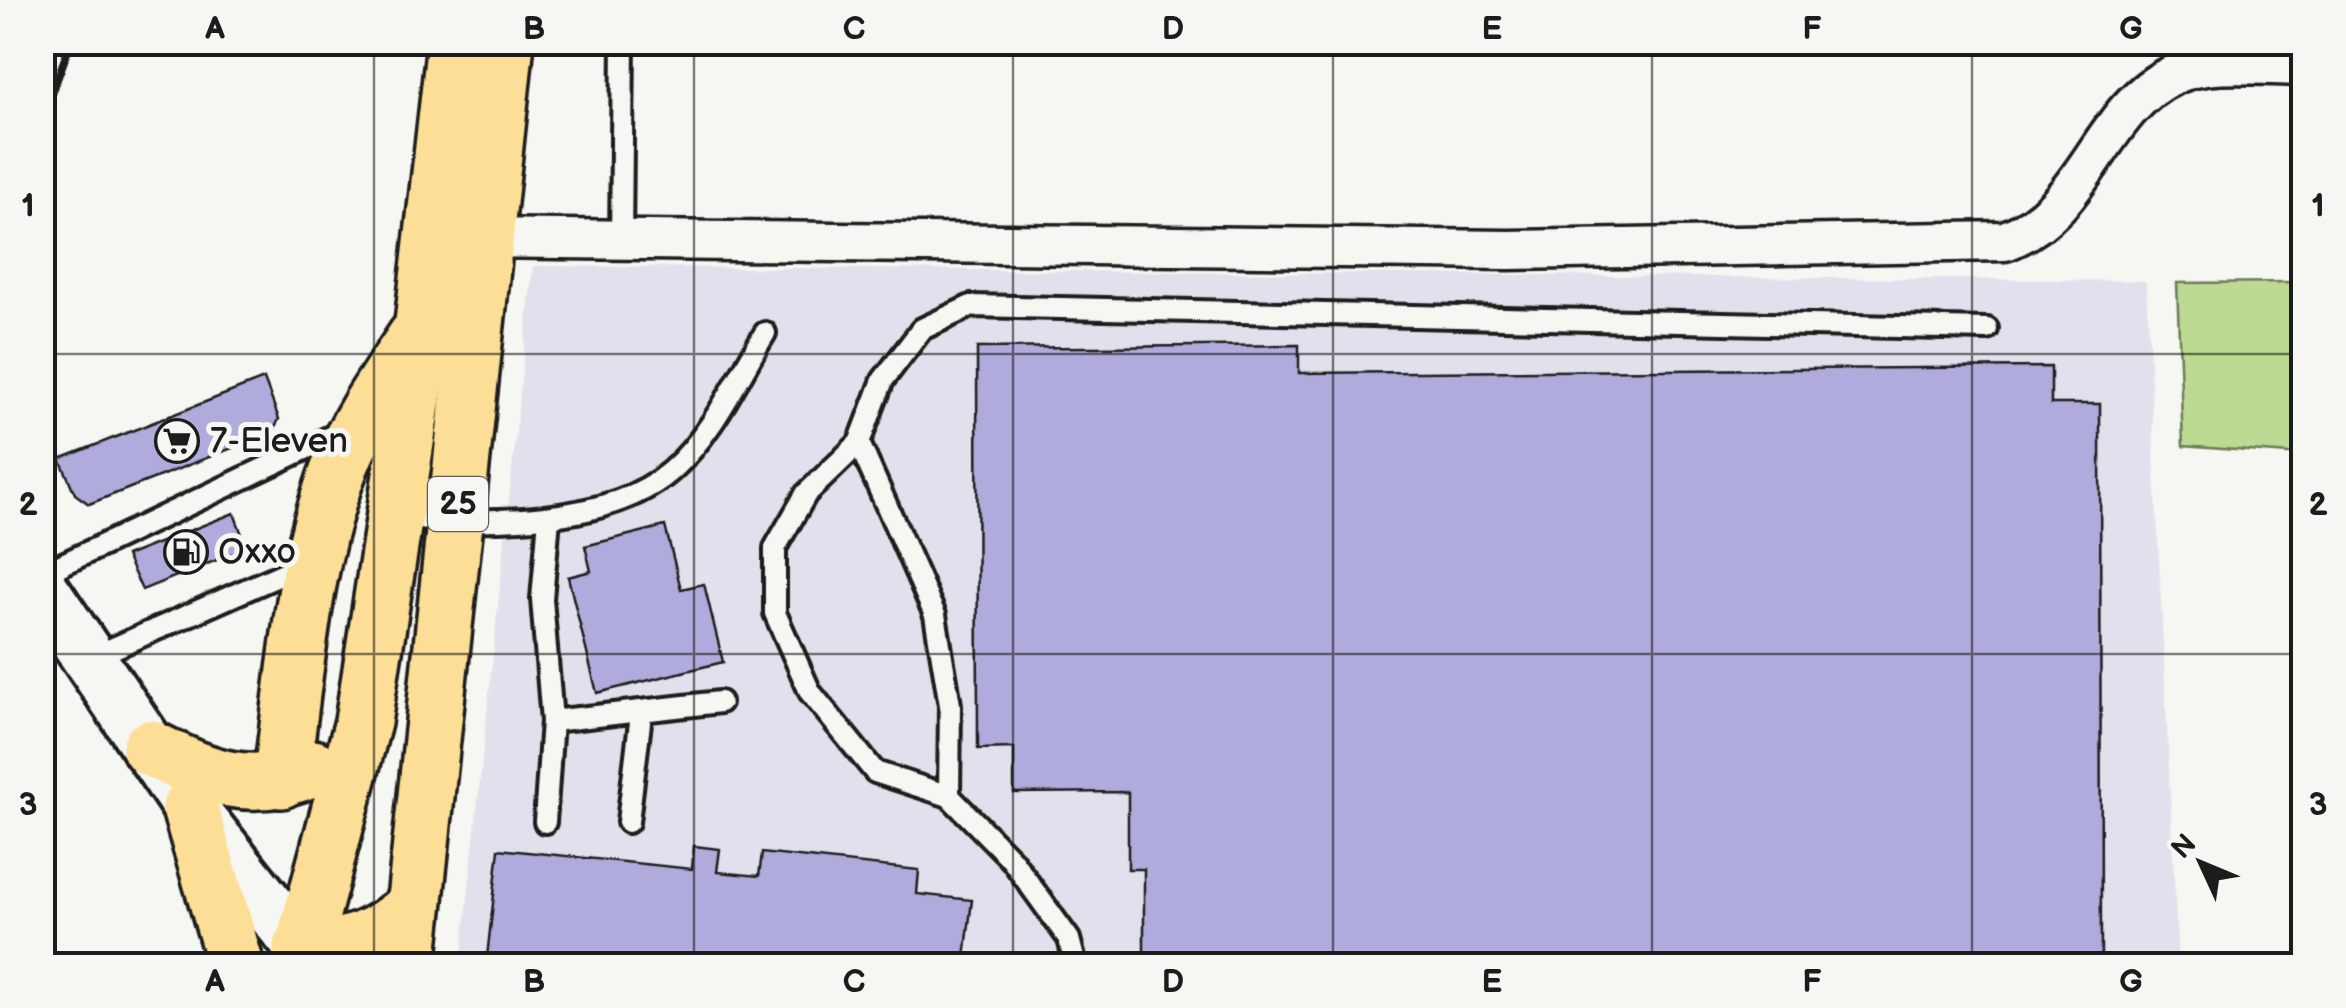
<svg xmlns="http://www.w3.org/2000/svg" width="2346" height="1008" font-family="'Balsamiq Sans',sans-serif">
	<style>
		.built { fill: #e1e0ec }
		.green { fill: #bcda92; stroke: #6c7b57; stroke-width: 2.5 }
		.building { fill: #afacdd; stroke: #1c1c1c; stroke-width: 2.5 }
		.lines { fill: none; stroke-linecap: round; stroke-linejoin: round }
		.lane-casing { stroke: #1c1c1c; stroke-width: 28 }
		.street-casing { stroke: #1c1c1c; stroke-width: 45 }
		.secondary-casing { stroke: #1c1c1c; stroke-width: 60 }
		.primary-casing { stroke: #1c1c1c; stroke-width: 62 }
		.lane { stroke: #f6f6f2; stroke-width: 20 }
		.street { stroke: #f6f6f2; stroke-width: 38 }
		.secondary { stroke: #f6f6f2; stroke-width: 52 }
		.primary { stroke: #fdde96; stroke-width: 55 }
		.rail { stroke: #1c1c1c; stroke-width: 8 }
		.grid { fill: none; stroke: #1c1c1c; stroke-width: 2.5; stroke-opacity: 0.55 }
		.labels { text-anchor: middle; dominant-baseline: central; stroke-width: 10; stroke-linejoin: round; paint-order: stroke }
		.shield { fill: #f6f6f2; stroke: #5d5d5c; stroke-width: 2.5 }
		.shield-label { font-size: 32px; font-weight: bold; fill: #1c1c1c }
		.poi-label { font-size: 35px; fill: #1c1c1c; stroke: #f6f6f2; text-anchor: start }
		.neatline { fill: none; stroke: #1c1c1c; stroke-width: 4 }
		.grid-label { font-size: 32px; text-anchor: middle; font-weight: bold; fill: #1c1c1c }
	</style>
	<rect width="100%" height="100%" fill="#f6f6f2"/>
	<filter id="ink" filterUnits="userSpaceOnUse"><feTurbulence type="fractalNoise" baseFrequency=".01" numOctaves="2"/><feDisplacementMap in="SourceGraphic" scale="20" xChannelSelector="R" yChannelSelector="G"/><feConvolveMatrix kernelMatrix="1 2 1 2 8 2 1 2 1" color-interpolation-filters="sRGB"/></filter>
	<g filter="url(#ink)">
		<!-- built -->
		<polygon class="built" points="533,266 2146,281 2178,965 461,966"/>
		<!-- green -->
		<polygon class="green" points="2303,282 2303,455 2183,446 2177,283"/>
		<!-- building -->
		<g class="building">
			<polygon points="1299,345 1299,373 2051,367 2051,404 2100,404 2101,966 1144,966 1144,869 1128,869 1128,792 1014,793 1014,748 978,749 977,348"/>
			<polygon points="264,379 279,419 273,432 89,504 75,494 60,459"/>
			<polygon points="234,513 247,548 142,590 126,556"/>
			<polygon points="665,526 681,589 704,584 723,662 597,693 568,577 591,571 585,546"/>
			<polygon points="694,846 720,849 717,872 759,876 762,853 919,870 917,894 972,900 964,966 486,966 499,849 692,869"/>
		</g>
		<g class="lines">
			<!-- lane casing -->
			<g class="lane-casing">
				<g id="lane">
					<polyline points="621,241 623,42"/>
					<polyline points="859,443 935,615 950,705 949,796"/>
					<path d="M398,518C479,522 606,528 671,471C712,435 737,379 765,333"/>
					<polyline points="42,574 343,431"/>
					<polyline points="91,658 307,563"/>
					<polyline points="552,721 720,702"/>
					<polyline points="545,822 552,721 542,599 549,518"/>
					<polyline points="628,822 641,714"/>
					<polyline points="1076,966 1069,939 1012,860 949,796 875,772 810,692 775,613 775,548 806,494 859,443 883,380 922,329 971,306 1987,329"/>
				</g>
			</g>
			<!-- street casing -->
			<g class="street-casing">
				<path id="street" d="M486,238L1509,250L2005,241C2088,210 2099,109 2173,75C2211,58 2262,66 2304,66"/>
			</g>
			<!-- secondary casing -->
			<g class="secondary-casing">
				<polyline id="secondary" points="42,589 190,808 301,947"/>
			</g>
			<!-- primary casing -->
			<g class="primary-casing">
				<g id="primary">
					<path d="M150,748C205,777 252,795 313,768"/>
					<path d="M281,780C296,675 302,563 341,464C359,418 388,379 415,338"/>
					<polyline points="190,808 236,966"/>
					<path d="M301,947C348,951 380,937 414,906"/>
					<polyline points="298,966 363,722 419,358 455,42"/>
					<polyline points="408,966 506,42"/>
				</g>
			</g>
			<!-- lane -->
			<use href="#lane" class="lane"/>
			<!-- street -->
			<use href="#street" class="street"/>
			<!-- secondary -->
			<use href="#secondary" class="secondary"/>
			<!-- primary -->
			<use href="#primary" class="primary"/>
			<!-- rail -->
			<polyline class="rail" points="42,119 71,42"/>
		</g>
	</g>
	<!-- grid -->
	<path class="grid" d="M374,42V966M694,42V966M1013,42V966M1333,42V966M1652,42V966M1972,42V966M42,354H2304M42,654H2304"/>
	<!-- icons -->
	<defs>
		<g id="supermarket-ring" transform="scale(2.25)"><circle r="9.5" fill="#f6f6f2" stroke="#1c1c1c" stroke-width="1.5"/><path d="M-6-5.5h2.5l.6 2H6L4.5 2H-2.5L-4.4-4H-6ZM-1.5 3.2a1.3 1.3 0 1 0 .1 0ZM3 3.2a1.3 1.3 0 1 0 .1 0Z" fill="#1c1c1c"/></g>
		<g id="fuel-ring" transform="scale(2.25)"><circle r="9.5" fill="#f6f6f2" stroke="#1c1c1c" stroke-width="1.5"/><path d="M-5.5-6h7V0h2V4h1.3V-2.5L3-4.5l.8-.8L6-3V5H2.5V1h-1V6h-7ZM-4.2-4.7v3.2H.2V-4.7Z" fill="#1c1c1c"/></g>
	</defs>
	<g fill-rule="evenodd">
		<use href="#supermarket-ring" x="177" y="441"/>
		<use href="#fuel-ring" x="186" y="552"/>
	</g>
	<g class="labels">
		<!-- shield labels -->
		<rect class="shield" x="428" y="477" width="60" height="54" rx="8"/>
		<g class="shield-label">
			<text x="458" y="504">25</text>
		</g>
		<!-- poi labels -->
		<g class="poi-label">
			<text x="210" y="441">7-Eleven</text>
			<text x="218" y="552">Oxxo</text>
		</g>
	</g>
	<!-- margin -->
	<rect width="2346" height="1008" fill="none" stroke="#f6f6f2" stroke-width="110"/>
	<!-- north arrow -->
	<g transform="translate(2201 863) rotate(314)" stroke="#f6f6f2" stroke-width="8" paint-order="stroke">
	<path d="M0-8L18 38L0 25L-18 38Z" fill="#1c1c1c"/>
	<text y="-15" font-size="28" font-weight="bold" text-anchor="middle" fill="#1c1c1c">N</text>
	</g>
	<rect x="55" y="55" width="2236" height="898" class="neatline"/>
	<g class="grid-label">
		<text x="215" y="39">A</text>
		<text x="534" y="39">B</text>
		<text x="854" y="39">C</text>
		<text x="1173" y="39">D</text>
		<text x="1492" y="39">E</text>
		<text x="1812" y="39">F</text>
		<text x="2131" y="39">G</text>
		<text x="28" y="216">1</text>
		<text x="2318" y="216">1</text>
		<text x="28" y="515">2</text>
		<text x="2318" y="515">2</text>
		<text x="28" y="815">3</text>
		<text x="2318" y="815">3</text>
		<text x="215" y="992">A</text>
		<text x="534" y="992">B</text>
		<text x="854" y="992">C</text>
		<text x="1173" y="992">D</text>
		<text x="1492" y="992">E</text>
		<text x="1812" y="992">F</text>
		<text x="2131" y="992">G</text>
	</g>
</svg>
